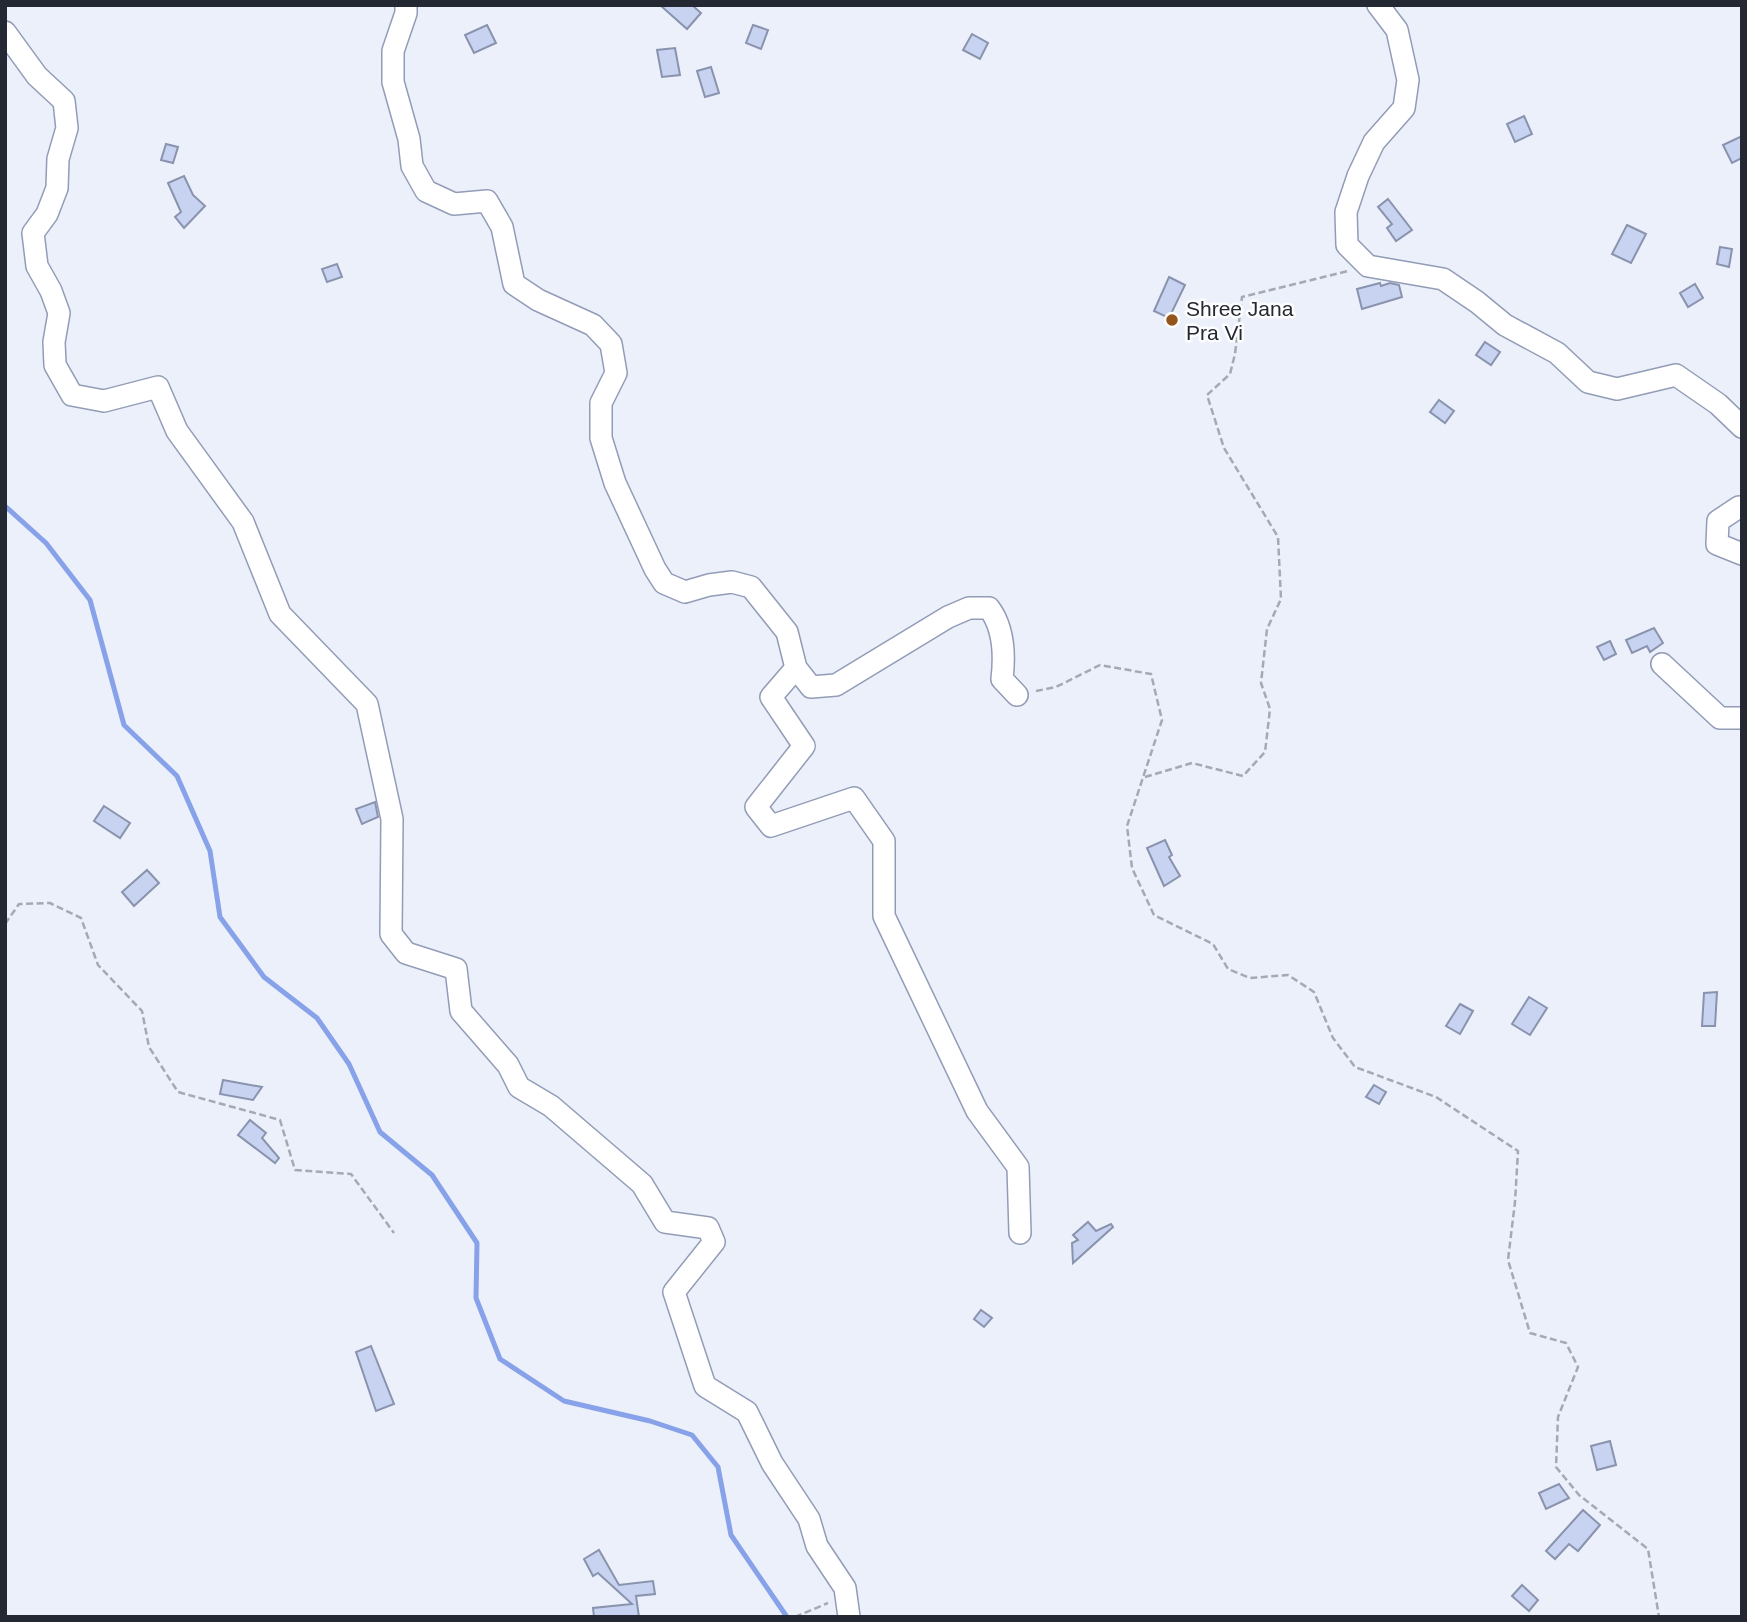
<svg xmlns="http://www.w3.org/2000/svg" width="1747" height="1622" font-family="Helvetica,sans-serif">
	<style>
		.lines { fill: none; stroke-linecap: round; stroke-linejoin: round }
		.stream { stroke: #88a2e9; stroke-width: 5 }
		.building { fill: #c7d3f1; stroke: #8993ad; stroke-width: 2 }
		.minor-casing { stroke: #929cb7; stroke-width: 24 }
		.path { stroke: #a5a9b4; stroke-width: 2.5; stroke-dasharray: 7 3.5; stroke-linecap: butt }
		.minor { stroke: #fff; stroke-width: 21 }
		.poi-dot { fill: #93551b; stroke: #fdfdfd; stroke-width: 2.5 }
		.labels { text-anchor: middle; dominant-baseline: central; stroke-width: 5; stroke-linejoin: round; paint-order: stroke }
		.poi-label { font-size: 21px; fill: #242832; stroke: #fdfdfd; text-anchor: start }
	</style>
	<rect width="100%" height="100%" fill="#ebf0fb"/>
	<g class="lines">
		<!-- stream -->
		<polyline class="stream" points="5,506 46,543 90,600 124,725 177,776 210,851 220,917 264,977 317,1018 349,1064 380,1132 432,1175 477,1243 476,1298 500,1359 564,1401 650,1421 692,1435 718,1467 731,1535 787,1617"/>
	</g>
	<!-- building -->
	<g class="building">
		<polygon points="660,5 692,5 701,13 687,29"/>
		<polygon points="487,25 496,43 474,53 465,35"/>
		<polygon points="753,25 768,30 761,49 746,43"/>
		<polygon points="972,34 988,43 980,59 963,50"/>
		<polygon points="675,48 680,75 662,77 657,50"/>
		<polygon points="711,67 719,93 705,97 697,71"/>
		<polygon points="1524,116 1532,134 1515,142 1507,124"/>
		<polygon points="1742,136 1742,158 1732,163 1723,145"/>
		<polygon points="166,144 178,147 173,163 161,160"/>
		<polygon points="184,176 193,195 205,206 184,228 175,217 181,212 168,183"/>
		<polygon points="1388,199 1412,230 1396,241 1387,228 1392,224 1378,207"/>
		<polygon points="1627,225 1646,234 1631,263 1612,254"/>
		<polygon points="1720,247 1732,249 1729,267 1717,264"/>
		<polygon points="337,264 342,277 327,282 322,269"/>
		<polygon points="1169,277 1185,285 1169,318 1154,311"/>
		<polygon points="1380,283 1381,286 1390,283 1399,285 1402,297 1362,309 1357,289"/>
		<polygon points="1695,284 1703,298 1688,307 1680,293"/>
		<polygon points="1485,342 1500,352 1491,365 1476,355"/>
		<polygon points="1439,400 1454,411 1445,423 1430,412"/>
		<polygon points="1654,628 1663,643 1650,652 1647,646 1632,653 1626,640"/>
		<polygon points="1610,641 1616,654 1604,660 1597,647"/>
		<polygon points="375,802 378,817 362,824 356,809"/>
		<polygon points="104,806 130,823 120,838 94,821"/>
		<polygon points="1165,840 1172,855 1169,857 1180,876 1164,886 1147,848"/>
		<polygon points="147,870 159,883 134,906 122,892"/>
		<polygon points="1717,992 1715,1026 1702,1026 1704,993"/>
		<polygon points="1529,997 1547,1008 1530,1035 1512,1024"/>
		<polygon points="1460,1004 1473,1011 1460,1034 1446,1026"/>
		<polygon points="223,1080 262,1087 253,1100 220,1094"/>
		<polygon points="1374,1085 1386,1092 1379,1104 1366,1097"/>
		<polygon points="250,1120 266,1133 262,1138 279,1158 275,1163 238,1135"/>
		<polygon points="1088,1222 1096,1231 1111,1224 1113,1227 1073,1263 1072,1243 1078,1240 1073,1235"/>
		<polygon points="981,1310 992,1318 984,1327 974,1319"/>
		<polygon points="371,1346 394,1404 376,1411 356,1352"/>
		<polygon points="1610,1441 1616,1465 1597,1470 1591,1446"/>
		<polygon points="1559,1484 1569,1498 1546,1509 1539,1493"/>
		<polygon points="1583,1510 1600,1525 1578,1551 1569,1544 1555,1559 1546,1551"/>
		<polygon points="599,1550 619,1585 653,1581 655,1594 636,1596 639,1617 594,1617 593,1608 632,1604 598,1573 593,1576 584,1559"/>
		<polygon points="1522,1585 1538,1600 1529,1611 1512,1596"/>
	</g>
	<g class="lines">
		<!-- minor casing -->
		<g class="minor-casing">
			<g id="minor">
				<path d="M406,5V13L393,51V82L409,139L412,166L426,191L454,204L487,201L502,227L514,284L538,300L593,325L611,344L616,373L601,403V438L615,483L655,569L664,583L685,592L709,585L732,582L751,587L787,632L796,668L811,687L836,685L948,617L969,608H989C1004,628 1005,654 1002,679L1017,695"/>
				<polyline points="1378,5 1397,30 1408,80 1404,108 1374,142 1358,176 1346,212 1347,245 1368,266 1443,279 1477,302 1505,325 1557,353 1588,382 1617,389 1676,375 1718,404 1742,427"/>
				<polyline points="5,32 37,76 64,101 67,128 58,159 57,188 47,214 33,233 37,266 51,291 59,313 54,342 55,365 72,395 104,401 158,387 177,431 243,522 280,614 367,704 392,819 391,934 406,953 456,969 461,1011 508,1065 519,1087 551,1106 642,1184 665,1222 708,1228 714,1242 674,1292 705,1386 747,1412 772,1463 809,1519 817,1546 845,1588 849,1617"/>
				<polyline points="1739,507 1718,521 1717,544 1742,554"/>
				<polyline points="1662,664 1720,718 1742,718"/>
				<polyline points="796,668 771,697 804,746 756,807 771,826 854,798 884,841 884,916 977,1111 1018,1167 1020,1233"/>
			</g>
		</g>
		<!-- path -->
		<g class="path">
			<polyline points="1036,691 1056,687 1100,665 1151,674 1162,720 1127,826 1132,868 1154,915 1213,944 1228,969 1250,978 1288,975 1314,992 1333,1038 1355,1067 1436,1097 1518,1151 1515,1202 1508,1260 1530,1333 1566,1343 1578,1367 1558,1417 1556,1467 1579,1495 1648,1549 1659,1617"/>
			<polyline points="1145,777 1192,763 1243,776 1265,752 1270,709 1261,683 1267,629 1281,599 1278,537 1224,448 1207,395 1230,374 1235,354 1242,297 1348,271"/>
			<polyline points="5,924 19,904 50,903 81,918 98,965 142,1011 149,1047 178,1092 280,1120 295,1170 351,1174 394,1233"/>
			<polyline points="795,1617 828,1603"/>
		</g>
		<!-- minor -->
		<use href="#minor" class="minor"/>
	</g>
	<!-- markers -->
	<circle class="poi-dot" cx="1172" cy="320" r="7"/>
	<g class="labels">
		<!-- poi labels -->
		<g class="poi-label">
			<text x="1186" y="308">Shree Jana<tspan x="1186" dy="24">Pra Vi</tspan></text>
		</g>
	</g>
	<!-- border -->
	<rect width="1747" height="1622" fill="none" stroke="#242832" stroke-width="14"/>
</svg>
